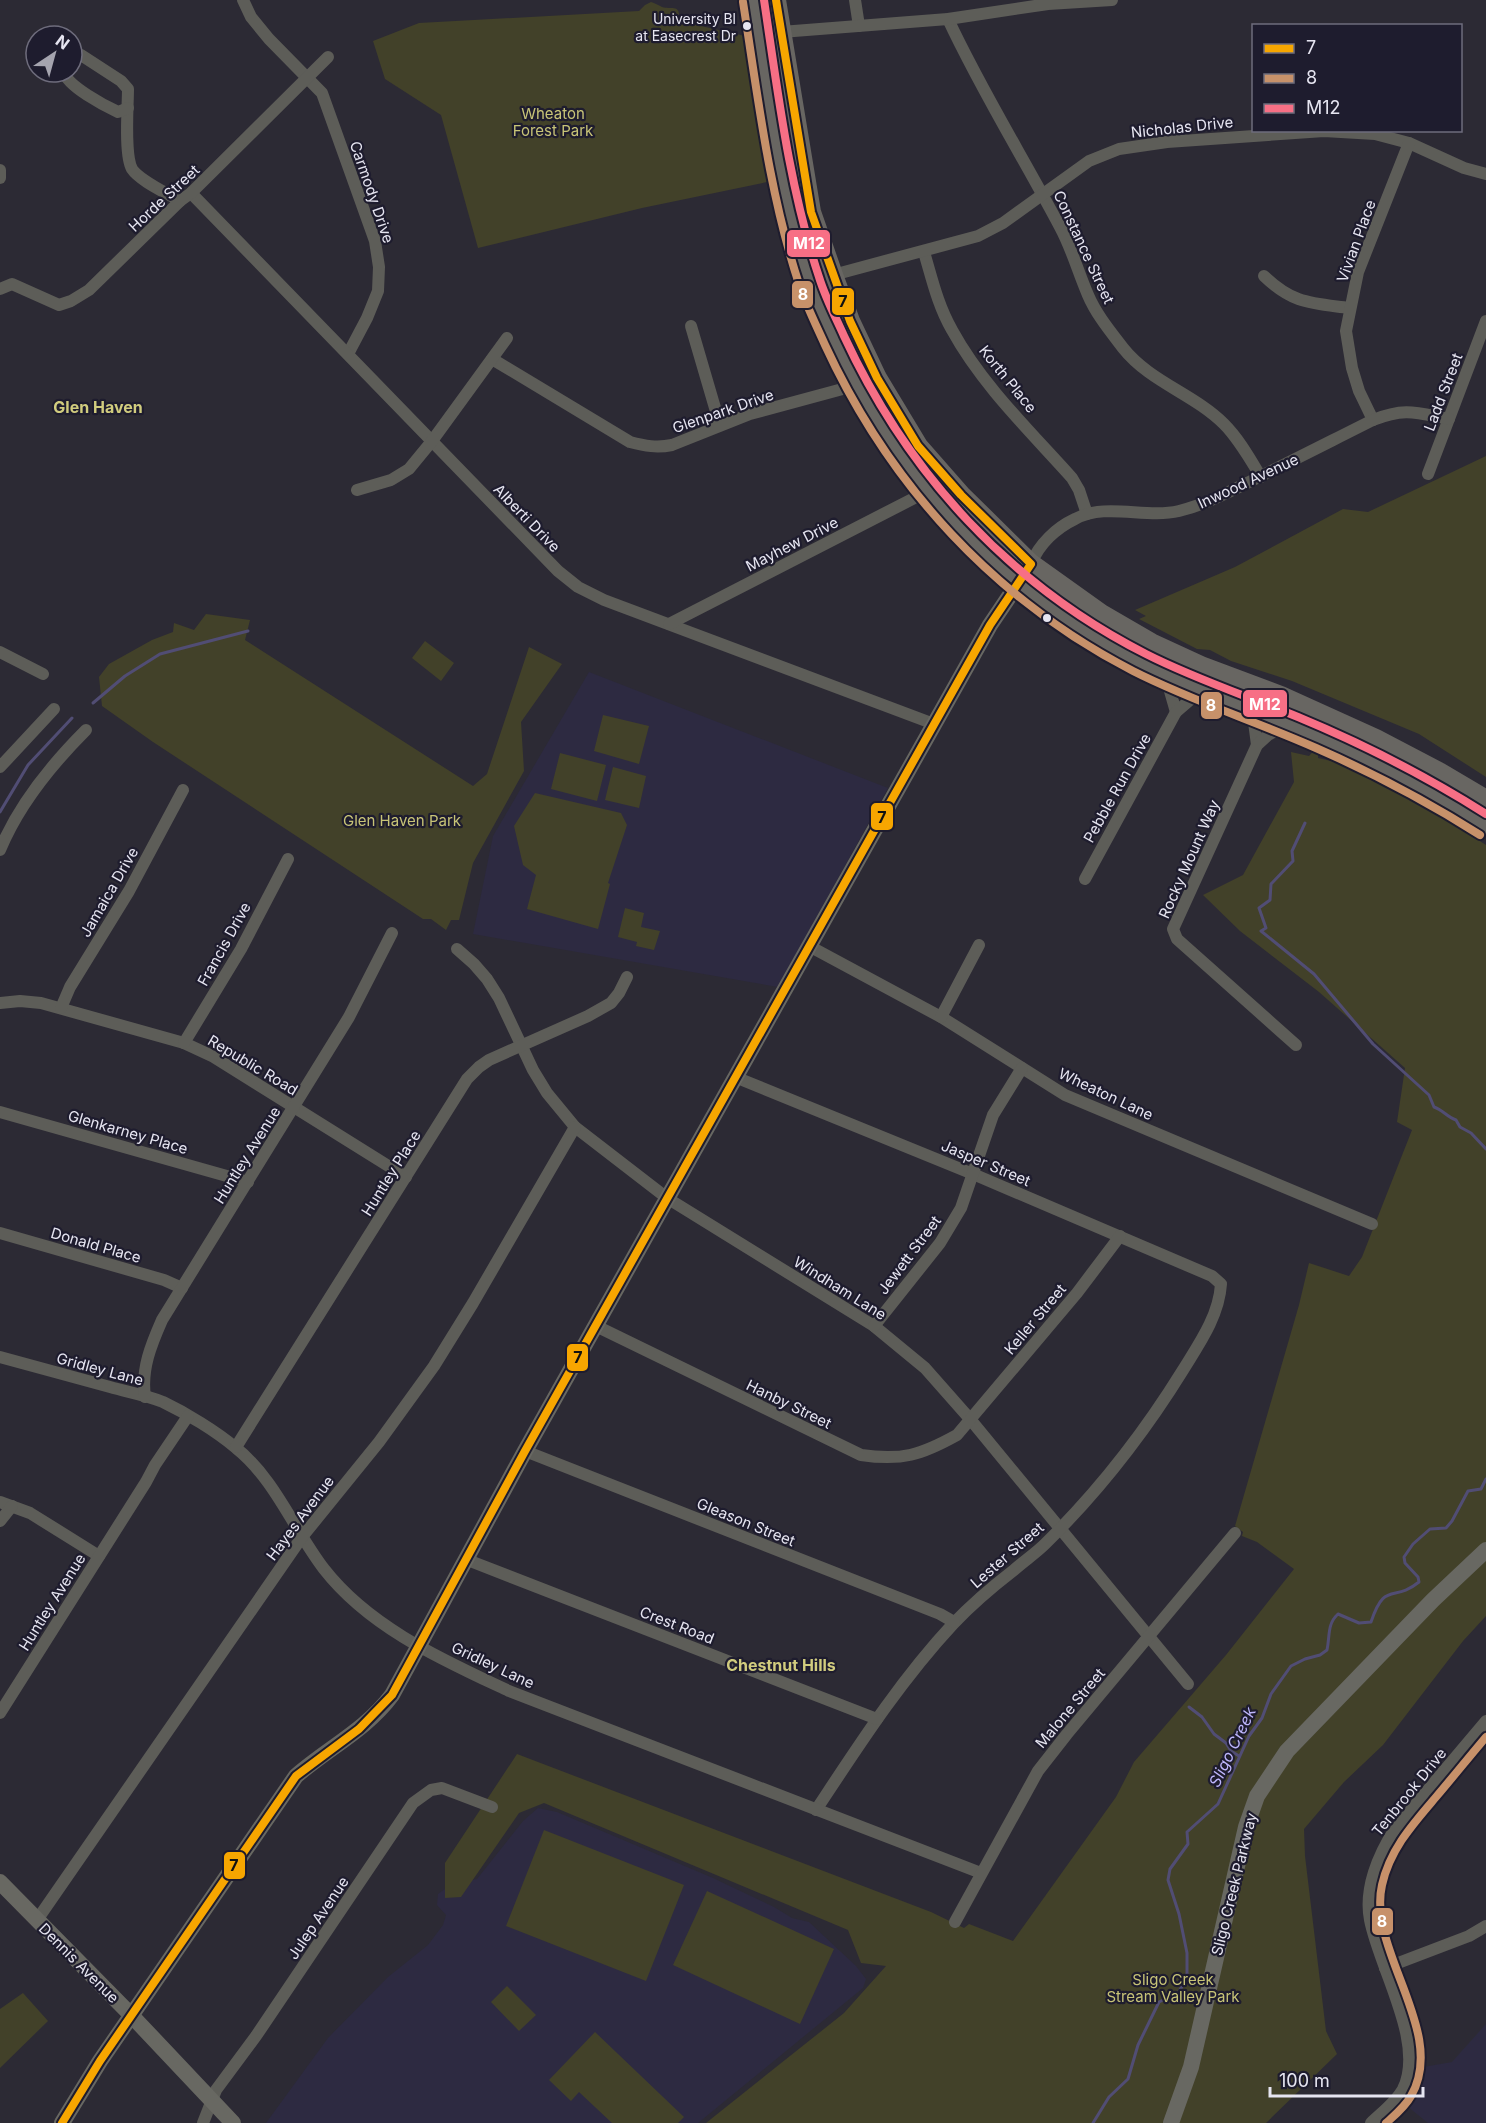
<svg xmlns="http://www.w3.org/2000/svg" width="1486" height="2123" font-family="Inter,sans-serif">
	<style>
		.built { fill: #2d2a41 }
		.green { fill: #424129 }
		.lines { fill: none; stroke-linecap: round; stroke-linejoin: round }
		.stream { stroke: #514d74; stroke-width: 3 }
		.street { stroke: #5d5d58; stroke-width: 12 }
		.secondary { stroke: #686862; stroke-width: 16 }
		.primary { stroke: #686662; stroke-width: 20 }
		.bus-1-casing { stroke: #1e1c2e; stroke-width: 12 }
		.bus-2-casing { stroke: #1e1c2e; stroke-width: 12 }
		.bus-3-casing { stroke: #1e1c2e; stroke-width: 12 }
		.bus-1 { stroke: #f7a600; stroke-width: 8 }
		.bus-2 { stroke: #c7916a; stroke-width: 8 }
		.bus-3 { stroke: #f76f85; stroke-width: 8 }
		.bus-dot { fill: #e6e5f1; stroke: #1e1c2e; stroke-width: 2 }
		.labels { text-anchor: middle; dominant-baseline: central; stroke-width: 4.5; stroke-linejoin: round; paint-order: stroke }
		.bus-label { font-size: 14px; fill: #e6e5f1; stroke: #1e1c2e; text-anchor: end }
		.park-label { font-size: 15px; fill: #c8c477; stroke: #1e1c2e }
		.street-label { font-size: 15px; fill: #e6e5f1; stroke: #1e1c2e }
		.neighbourhood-label { font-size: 16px; font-weight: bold; fill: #d1cc7e; stroke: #1e1c2e }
		.water-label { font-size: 16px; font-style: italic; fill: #bdb5fb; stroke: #1e1c2e }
		.line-badge { stroke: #1e1c2e; stroke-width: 2 }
		.badge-label { font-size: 16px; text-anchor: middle; font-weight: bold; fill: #fff }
		.pale-badge-label { font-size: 16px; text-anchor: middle; font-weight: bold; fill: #111 }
	</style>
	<rect width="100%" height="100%" fill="#2c2a34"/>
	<!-- built -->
	<g class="built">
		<polygon points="589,672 888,788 778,987 473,934 493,836"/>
		<polygon points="538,1808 557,1812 713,1878 774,1907 792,1918 809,1922 856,1966 866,1979 863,1988 698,2123 266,2123 328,2038 388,1977 428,1945 443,1925 446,1915 437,1905 438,1894 452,1884 477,1879 523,1821"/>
		<polygon points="1486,2024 1486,2123 1428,2123 1407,2106 1413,2097 1423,2067 1452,2062"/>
	</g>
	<!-- green -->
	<g class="green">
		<path d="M651,2C655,3 658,5 662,7C672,10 681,3 679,21L745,36L772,181L642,208L478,248L441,115L385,79L373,41L419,23L639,11L645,5Z"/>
		<polygon points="1486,456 1486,777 1419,734 1292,681 1231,661 1210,650 1197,649 1139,619 1146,616 1135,610 1235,567 1343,509 1368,512"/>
		<polygon points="206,614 250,620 245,640 473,786 487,774 529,647 562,664 521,722 524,771 473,863 459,920 451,920 446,930 431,919 423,919 153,742 102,706 99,677 109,664 152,640 173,632 174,623 194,630"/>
		<polygon points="425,641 454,663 441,681 412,658"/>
		<polygon points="603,715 649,726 639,764 594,751"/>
		<polygon points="1318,746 1318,758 1340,763 1431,810 1486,845 1486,1616 1463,1641 1383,1745 1344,1782 1304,1829 1305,1856 1326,2031 1337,2054 1266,2123 706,2123 844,2013 886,1966 861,1963 848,1930 544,1803 519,1813 461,1897 445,1898 445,1863 517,1754 931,1912 964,1928 969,1924 1013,1941 1116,1797 1134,1762 1226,1655 1294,1569 1257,1542 1242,1536 1243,1532 1235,1526 1299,1305 1309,1263 1349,1276 1362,1257 1412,1130 1397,1122 1405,1068 1319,992 1240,931 1203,895 1243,875 1294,782 1291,752 1309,756"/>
		<polygon points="560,753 606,765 597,801 551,789"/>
		<polygon points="613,767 646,776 639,808 605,800"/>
		<polygon points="535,793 621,813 627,825 608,883 610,884 598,929 527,909 536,875 523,865 514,826"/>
		<polygon points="625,908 644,913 641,927 660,931 654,950 636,946 637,942 618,937"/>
		<polygon points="544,1830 684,1885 646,1981 506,1926"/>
		<polygon points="707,1891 834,1949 800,2024 673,1965"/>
		<polygon points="507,1986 536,2015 519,2031 491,2002"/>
		<polygon points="23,1993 48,2021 0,2068 0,2009"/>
		<polygon points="595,2032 684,2117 678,2123 612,2123 579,2092 571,2101 549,2080"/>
	</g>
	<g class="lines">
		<!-- stream -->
		<g class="stream">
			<polyline points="93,703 125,676 160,654 248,631"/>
			<polyline points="0,812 28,765 72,718"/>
			<path d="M1305,823L1292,851L1293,861L1271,884L1270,900L1259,908L1266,928L1261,931L1314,974L1373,1044L1429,1095L1434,1107C1443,1110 1447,1117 1456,1120L1460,1127L1471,1133L1486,1149"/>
			<polyline points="1189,1707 1202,1717 1214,1734 1226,1743 1231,1751 1239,1756"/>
			<path d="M1093,2123L1109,2097L1128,2079L1138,2045L1159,2002L1178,1993L1187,1978V1953L1179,1914L1168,1880L1170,1869L1188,1844L1187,1832L1218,1804L1249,1736L1262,1718L1271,1694L1291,1666L1305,1659L1320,1655L1327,1650C1330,1636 1327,1624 1338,1614L1359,1623L1371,1622C1385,1580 1393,1603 1419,1582L1418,1577L1405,1563L1404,1557L1413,1544L1430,1529L1446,1528L1452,1521L1468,1491L1481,1489L1486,1479"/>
		</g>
		<!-- street -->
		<g class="street">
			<polyline points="243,0 251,17 269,39 322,93 375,241 379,267 378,291 367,318 348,354"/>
			<polyline points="855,0 859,26"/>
			<path d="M948,19C981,90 1023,157 1060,227C1072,249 1078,272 1088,295C1096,314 1110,331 1123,348C1150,382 1194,394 1224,424C1239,439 1250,459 1261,477"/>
			<polyline points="781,32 948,19 1048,4 1112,0"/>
			<path d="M72,57L81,55L121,81L128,89C128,106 124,155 132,169C140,181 167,193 180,201"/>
			<path d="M64,72C67,86 105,106 118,112L128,108"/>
			<polyline points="0,170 0,178"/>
			<polyline points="191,193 558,571 578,587 604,600 934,724"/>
			<path d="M924,252C932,279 938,306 952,330C982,385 1030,431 1072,478L1079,490L1087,514"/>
			<polyline points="833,275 978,236 1003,223 1089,161 1119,149 1167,142 1324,131 1375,134 1409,143 1464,168 1486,174"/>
			<path d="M1264,276C1293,304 1311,303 1349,308"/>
			<polyline points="0,289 12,284 59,305 71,301 89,290 180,201 191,193 328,57"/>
			<polyline points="691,326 720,425"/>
			<path d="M492,359L630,442C645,446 657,448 672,445L750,414L861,384"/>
			<polyline points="1373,420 1359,391 1352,368 1346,331 1358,272 1409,143"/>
			<polyline points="1428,474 1486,321"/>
			<polyline points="357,490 391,480 409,469 432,441 507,338"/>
			<path d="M1031,564C1039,544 1056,528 1075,519C1106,502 1145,519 1179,511C1204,505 1227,493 1251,481C1292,461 1333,440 1373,420C1406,407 1417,413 1449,419"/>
			<polyline points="669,624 928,491"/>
			<polyline points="0,652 43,674"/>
			<polyline points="1161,675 1168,684 1176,712"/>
			<polyline points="1248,709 1254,722 1257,745"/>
			<polyline points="1288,724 1268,735 1257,745 1173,929 1177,939 1296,1045"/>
			<polyline points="0,767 54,709"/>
			<path d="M0,850C19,804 51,765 86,730"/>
			<polyline points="1085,879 1176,712 1190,700 1206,694"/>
			<polyline points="809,946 941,1017 1065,1095 1372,1224"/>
			<polyline points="457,949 474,964 487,979 499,998 533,1070 547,1093 575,1127 667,1198 874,1326 925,1368 970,1419 1188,1684"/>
			<polyline points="0,1003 20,1001 41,1003 184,1043 212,1056 406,1177"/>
			<polyline points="61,1008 70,987 129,891 183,790"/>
			<polyline points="941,1017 979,945"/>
			<polyline points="184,1043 241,949 288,859"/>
			<path d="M735,1077L973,1174L1212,1276L1221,1284C1219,1316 1199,1344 1183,1370C1144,1433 1098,1492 1045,1544C1036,1553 1024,1561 1014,1570C992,1587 972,1604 953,1624C900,1681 859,1745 816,1810"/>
			<polyline points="0,1112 248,1182"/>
			<polyline points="0,1233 164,1280 182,1288"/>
			<path d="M596,1326L861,1455C902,1461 921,1455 957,1435L1077,1293L1120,1236"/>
			<polyline points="874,1326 940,1243 961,1208 993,1115 1022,1068"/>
			<path d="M0,1357C37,1367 73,1377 110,1387C127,1392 146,1395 163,1402C186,1413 216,1431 236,1448C275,1479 294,1530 324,1569C370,1628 443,1660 509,1691L981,1873"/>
			<path d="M145,1397C141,1369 151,1345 162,1320L349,1017L392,933"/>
			<polyline points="236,1447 467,1079 479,1067 489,1060 588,1016 611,1003 619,993 627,977"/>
			<polyline points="525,1451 940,1614 954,1622"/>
			<polyline points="0,1502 30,1513 99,1556"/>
			<polyline points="0,1521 12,1506"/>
			<polyline points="465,1559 877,1719"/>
			<polyline points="0,1713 146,1482 155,1465 188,1416"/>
			<polyline points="37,1920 302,1537 379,1442 434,1366 473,1303 575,1127"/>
			<polyline points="955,1922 1038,1771 1067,1734 1235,1533"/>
			<polyline points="1385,1968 1469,1936 1486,1926"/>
			<polyline points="203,2123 216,2090 256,2036 413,1803 431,1790 442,1788 492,1807"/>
			<path d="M1371,2123C1381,2113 1396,2102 1403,2089C1426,2043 1379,1968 1370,1920C1364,1889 1378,1855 1395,1829L1486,1721"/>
		</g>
		<!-- secondary -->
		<g class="secondary">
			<polyline points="0,1882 132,2016 233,2123"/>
			<path d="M62,2123L100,2061L296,1776C328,1748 366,1730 392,1695L525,1451L990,625L1031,564"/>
			<polyline points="1171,2123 1191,2067 1246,1827 1257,1796 1287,1751 1433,1600 1486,1550"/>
		</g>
		<!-- primary -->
		<g class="primary">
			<path d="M753,0C763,61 770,123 783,183C790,215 799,248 809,281C815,298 822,314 830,330C871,427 937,513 1016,582C1058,619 1108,647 1157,671C1191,688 1227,700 1262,714C1340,744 1416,781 1486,826"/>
			<polyline points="776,0 811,212 833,275 850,321 877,378 918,446 961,495 1031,564 1101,614 1151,643 1201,666 1281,696 1376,739 1439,772 1486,800"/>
		</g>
		<!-- bus-1 casing -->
		<g class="bus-1-casing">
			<polyline id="bus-1" points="62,2123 100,2061 296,1776 359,1729 392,1695 525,1451 990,625 1031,564 961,495 918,446 877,378 850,321 811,212 776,0"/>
		</g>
		<!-- bus-2 casing -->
		<g class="bus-2-casing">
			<g id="bus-2">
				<path d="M743,2C758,97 769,193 799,284C806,305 816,325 825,345C890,486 995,600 1133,671C1192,701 1255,721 1316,748C1373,773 1428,802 1480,835"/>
				<path d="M1386,2123C1395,2115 1405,2107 1411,2096C1448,2032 1367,1951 1382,1885C1390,1849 1413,1824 1436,1797C1453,1777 1469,1757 1486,1737"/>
			</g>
		</g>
		<!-- bus-3 casing -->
		<g class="bus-3-casing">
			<path id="bus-3" d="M764,0C778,93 789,187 819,277C825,297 835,316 844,336C908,474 1010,585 1146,654C1195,679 1247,696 1298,717C1363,744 1426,776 1486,814"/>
		</g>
		<!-- bus-1 -->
		<use href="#bus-1" class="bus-1"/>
		<!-- bus-2 -->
		<use href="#bus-2" class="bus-2"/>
		<!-- bus-3 -->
		<use href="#bus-3" class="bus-3"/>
	</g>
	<!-- markers -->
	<g class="bus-dot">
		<circle cx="747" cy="26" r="5"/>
		<circle cx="1047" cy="618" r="5"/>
	</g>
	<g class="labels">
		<!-- bus labels -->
		<g class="bus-label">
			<text x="736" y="18">University Bl<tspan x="736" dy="17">at Easecrest Dr</tspan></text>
		</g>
		<!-- park labels -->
		<g class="park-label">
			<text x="553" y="113">Wheaton<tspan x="553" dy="17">Forest Park</tspan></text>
			<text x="402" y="820">Glen Haven Park</text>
			<text x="1173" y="1979">Sligo Creek<tspan x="1173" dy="17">Stream Valley Park</tspan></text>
		</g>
		<!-- street labels -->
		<g class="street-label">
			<text transform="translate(1182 127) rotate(-6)">Nicholas Drive</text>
			<text transform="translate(372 192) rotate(71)">Carmody Drive</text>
			<text transform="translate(164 198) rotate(-43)">Horde Street</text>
			<text transform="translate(1356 241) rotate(-70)">Vivian Place</text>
			<text transform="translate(1084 247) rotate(65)">Constance Street</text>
			<text transform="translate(1008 379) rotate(51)">Korth Place</text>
			<text transform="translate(1443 392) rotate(-69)">Ladd Street</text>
			<text transform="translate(723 411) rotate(-19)">Glenpark Drive</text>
			<text transform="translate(1248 481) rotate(-25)">Inwood Avenue</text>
			<text transform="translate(527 518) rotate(46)">Alberti Drive</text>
			<text transform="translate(792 544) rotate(-27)">Mayhew Drive</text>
			<text transform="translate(1117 788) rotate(-61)">Pebble Run Drive</text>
			<text transform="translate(1189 859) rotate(-66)">Rocky Mount Way</text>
			<text transform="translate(109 892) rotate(-60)">Jamaica Drive</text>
			<text transform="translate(224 944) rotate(-61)">Francis Drive</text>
			<text transform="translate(253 1065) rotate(31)">Republic Road</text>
			<text transform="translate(1106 1094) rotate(25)">Wheaton Lane</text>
			<text transform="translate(128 1132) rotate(16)">Glenkarney Place</text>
			<text transform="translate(247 1155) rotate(-58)">Huntley Avenue</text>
			<text transform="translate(986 1163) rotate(23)">Jasper Street</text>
			<text transform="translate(391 1173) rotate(-58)">Huntley Place</text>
			<text transform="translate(96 1245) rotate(16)">Donald Place</text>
			<text transform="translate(909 1255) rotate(-53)">Jewett Street</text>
			<text transform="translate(840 1288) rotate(32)">Windham Lane</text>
			<text transform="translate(1035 1319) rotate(-50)">Keller Street</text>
			<text transform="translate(100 1369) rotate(15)">Gridley Lane</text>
			<text transform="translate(789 1404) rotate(26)">Hanby Street</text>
			<text transform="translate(300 1518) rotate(-53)">Hayes Avenue</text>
			<text transform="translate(746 1522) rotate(22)">Gleason Street</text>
			<text transform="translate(1007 1555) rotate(-41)">Lester Street</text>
			<text transform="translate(52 1602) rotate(-58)">Huntley Avenue</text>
			<text transform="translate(677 1625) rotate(21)">Crest Road</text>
			<text transform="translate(493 1665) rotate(25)">Gridley Lane</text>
			<text transform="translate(1070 1708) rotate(-50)">Malone Street</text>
			<text transform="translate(1409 1792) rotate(-51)">Tenbrook Drive</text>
			<text transform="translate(1234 1884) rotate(-76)">Sligo Creek Parkway</text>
			<text transform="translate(318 1918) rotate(-56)">Julep Avenue</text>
			<text transform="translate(79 1963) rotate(45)">Dennis Avenue</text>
		</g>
		<!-- neighbourhood labels -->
		<g class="neighbourhood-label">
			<text x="98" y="407">Glen Haven</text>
			<text x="781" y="1665">Chestnut Hills</text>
		</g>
		<!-- water labels -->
		<g class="water-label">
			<text transform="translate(1232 1747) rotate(-64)">Sligo Creek</text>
		</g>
	</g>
	<g class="line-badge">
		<rect x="786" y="229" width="45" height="29" rx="6" fill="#f76f85"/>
		<rect x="791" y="280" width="23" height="29" rx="6" fill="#c7916a"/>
		<rect x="831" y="287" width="24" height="29" rx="6" fill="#f7a600"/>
		<rect x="1242" y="689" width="46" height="29" rx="6" fill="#f76f85"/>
		<rect x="1200" y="691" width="23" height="29" rx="6" fill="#c7916a"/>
		<rect x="870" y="802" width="24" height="29" rx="6" fill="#f7a600"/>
		<rect x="566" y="1343" width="23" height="29" rx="6" fill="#f7a600"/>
		<rect x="223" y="1851" width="23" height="29" rx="6" fill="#f7a600"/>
		<rect x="1371" y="1907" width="23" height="29" rx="6" fill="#c7916a"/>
	</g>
	<g class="badge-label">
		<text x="809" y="249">M12</text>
		<text x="803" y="300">8</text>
		<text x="1265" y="710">M12</text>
		<text x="1211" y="711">8</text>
		<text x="1382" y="1927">8</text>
	</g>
	<g class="pale-badge-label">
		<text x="843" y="307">7</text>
		<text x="882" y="823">7</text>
		<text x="578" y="1363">7</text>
		<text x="234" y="1871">7</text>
	</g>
	<!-- legend -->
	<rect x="1252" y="24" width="210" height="108" fill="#1e1c2e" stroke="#6e6c7c" stroke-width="1.5"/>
	<rect x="1264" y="44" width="30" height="9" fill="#f7a600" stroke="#6e6c7c" stroke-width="1.5"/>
	<text x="1306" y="54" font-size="18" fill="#e6e5f1">7</text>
	<rect x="1264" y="74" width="30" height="9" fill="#c7916a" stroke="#6e6c7c" stroke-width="1.5"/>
	<text x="1306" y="84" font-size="18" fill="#e6e5f1">8</text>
	<rect x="1264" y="104" width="30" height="9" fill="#f76f85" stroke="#6e6c7c" stroke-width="1.5"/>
	<text x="1306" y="114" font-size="18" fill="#e6e5f1">M12</text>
	<!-- north arrow -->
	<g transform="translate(54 54) rotate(36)"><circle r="28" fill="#1e1c2e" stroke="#6e6c7c" stroke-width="1.5"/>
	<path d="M0-4.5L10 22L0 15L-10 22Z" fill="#a5a4af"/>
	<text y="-9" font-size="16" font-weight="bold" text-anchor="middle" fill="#e6e5f1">N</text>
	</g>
	<!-- scale -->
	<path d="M1270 2087v9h153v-9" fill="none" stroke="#e6e5f1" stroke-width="3"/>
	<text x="1279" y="2087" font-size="18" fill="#e6e5f1" stroke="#1e1c2e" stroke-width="4.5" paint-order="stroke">100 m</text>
</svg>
